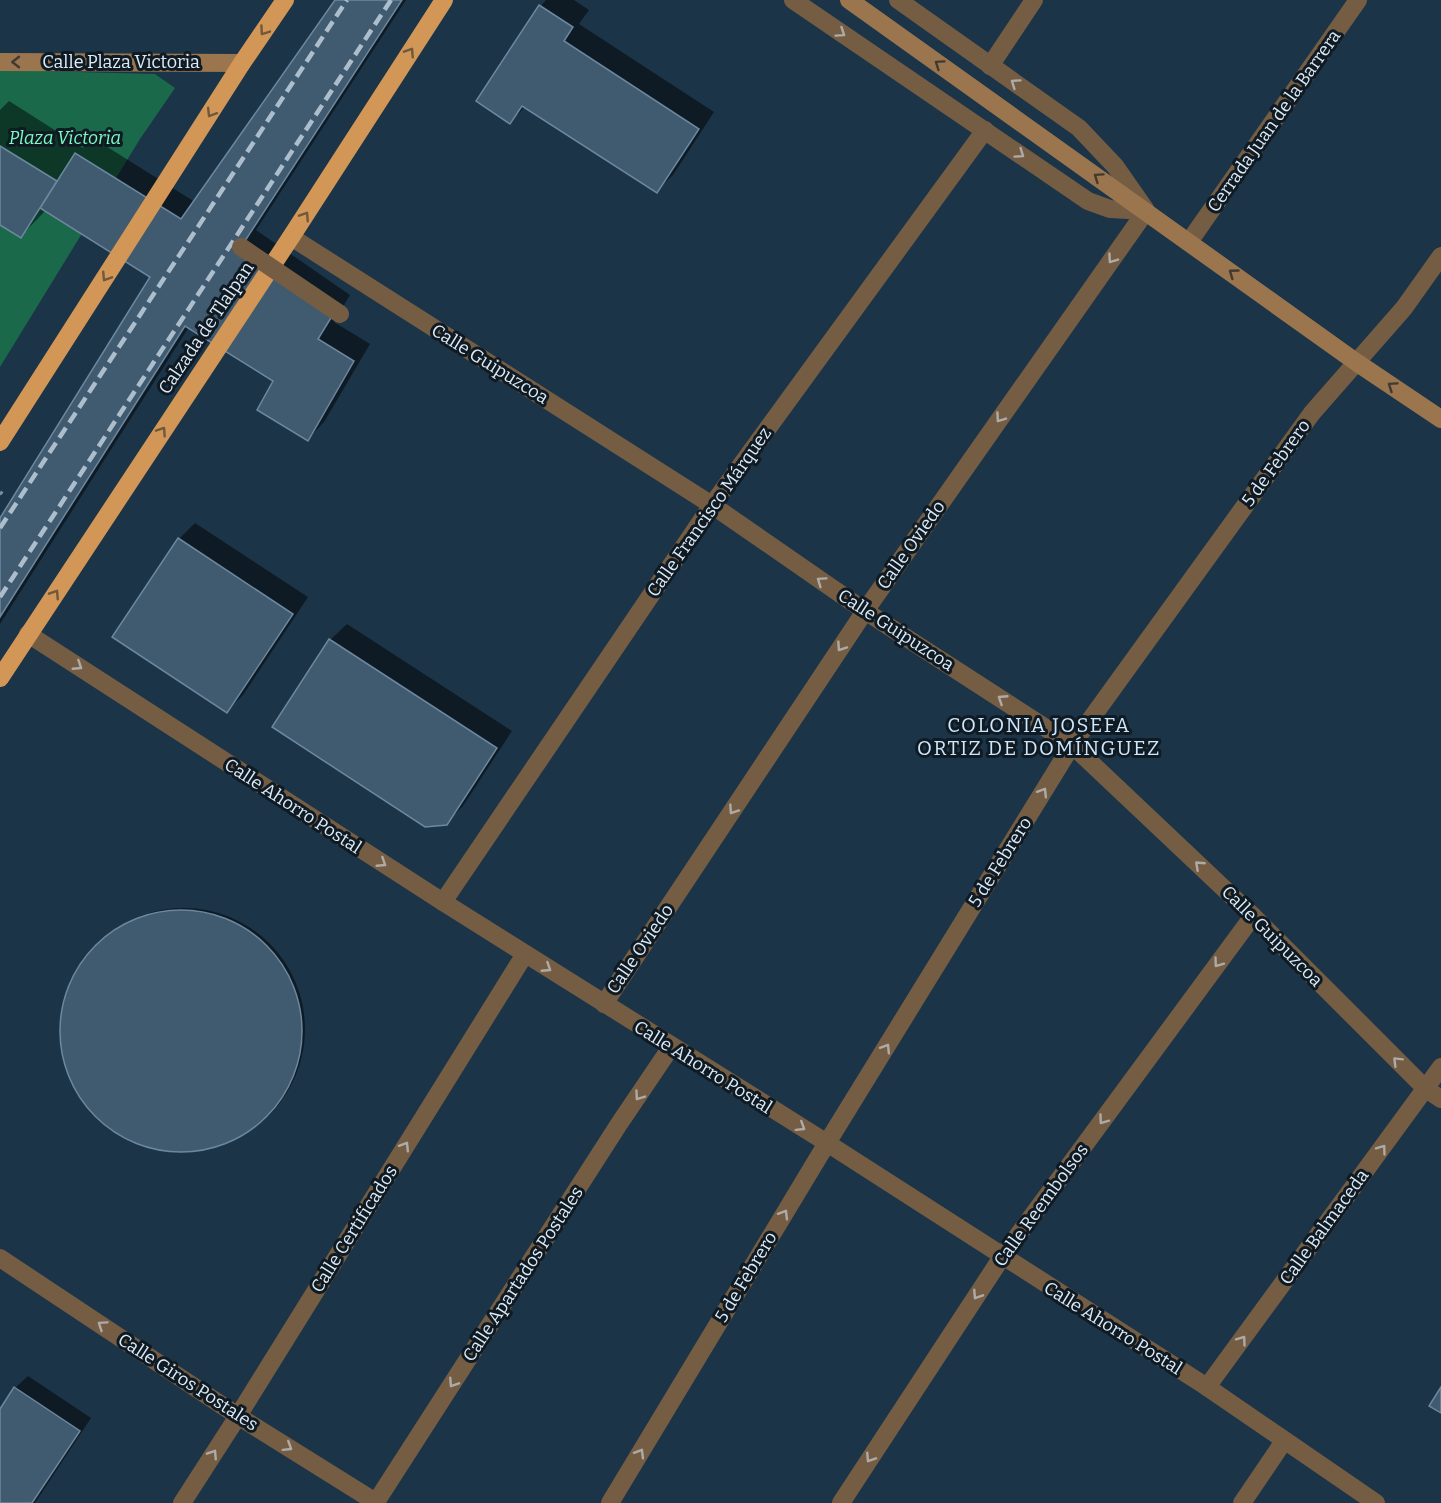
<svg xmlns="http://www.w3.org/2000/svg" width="1441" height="1503" font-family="Bitter,serif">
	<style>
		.green { fill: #19694a }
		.shadow { fill: #0007 }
		.building { fill: #405a70; stroke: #6c889f; stroke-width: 1.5 }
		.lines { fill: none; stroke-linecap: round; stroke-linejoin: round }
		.path { stroke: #798d9d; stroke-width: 4; stroke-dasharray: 3 3; stroke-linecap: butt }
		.street { stroke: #755d44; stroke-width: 18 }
		.secondary { stroke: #9b754d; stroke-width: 18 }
		.highway { stroke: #d29757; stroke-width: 18 }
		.rail { stroke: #acbdcc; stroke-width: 4.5; stroke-dasharray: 12 6; stroke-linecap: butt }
		.street-bridge { stroke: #755d44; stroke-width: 18 }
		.oneway { stroke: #70583d }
		.oneway2 { stroke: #aeaba7 }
		.oneway3 { stroke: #403a32 }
		.labels { text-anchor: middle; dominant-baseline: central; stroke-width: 6; stroke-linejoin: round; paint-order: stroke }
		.street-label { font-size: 18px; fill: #dcebf8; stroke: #0f1a23 }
		.park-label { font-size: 18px; font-style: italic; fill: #7efbc3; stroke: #0f1a23 }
		.neighbourhood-label { font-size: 20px; letter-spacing: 1.5px; fill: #cfe7fc; stroke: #0f1a23 }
	</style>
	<rect width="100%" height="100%" fill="#1b3447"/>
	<!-- green -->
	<polygon class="green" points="0,70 155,74 175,88 140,139 0,367"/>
	<!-- shadow -->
	<g class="shadow">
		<polygon points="337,0 406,0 256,230 350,295 334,322 370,344 324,422 308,439 275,381 189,327 0,624 0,521 152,276 46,210 21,236 0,223 0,110 9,101 83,148 93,138 195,202"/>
		<polygon points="546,0 574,0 589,10 579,24 714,112 673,175 656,191 526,106 510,122 478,101 541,6"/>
		<polygon points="195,523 308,597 243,695 227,711 179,539"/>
		<polygon points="347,624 512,731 463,806 446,823 330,640"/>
		<circle cx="184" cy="1029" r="121"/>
		<polygon points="28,1376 91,1418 35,1503 0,1503 0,1411 15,1388"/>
	</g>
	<!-- building -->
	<g class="building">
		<polygon points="335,0 402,0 241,247 334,313 318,339 354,361 308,441 257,410 273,381 185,326 0,617 0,518 150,277 40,208 75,153 181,219"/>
		<polygon points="539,5 573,27 564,41 699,129 657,193 522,106 510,124 476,101"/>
		<polygon points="0,146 57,181 21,238 0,225"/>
		<polygon points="178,538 293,614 227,713 112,637"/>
		<polygon points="329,639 497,748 447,825 425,827 272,727"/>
		<circle cx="181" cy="1031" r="121"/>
		<polygon points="14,1387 80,1431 32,1503 0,1503 0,1409"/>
		<polygon points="1441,1387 1441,1413 1429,1406"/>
	</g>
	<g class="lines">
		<!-- path -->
		<polyline class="path" points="0,492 3,495"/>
		<!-- street -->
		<g class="street">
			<polyline points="793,0 1088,201 1110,209 1146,211"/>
			<polyline points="898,0 1079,128 1115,166 1145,209"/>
			<polyline points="990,66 1034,0"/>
			<polyline points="291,237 712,505 865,611 1072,745 1253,916 1426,1089 1441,1099"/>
			<polyline points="1189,242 1358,0"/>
			<polyline points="28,634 443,902 827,1143 1207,1387 1376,1503"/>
			<polyline points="443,902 712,505 985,130"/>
			<polyline points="604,1004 865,611 1146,211"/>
			<polyline points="0,1258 238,1416 377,1503"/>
			<polyline points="1207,1387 1441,1067"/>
			<polyline points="376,1502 619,1124 671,1047"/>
			<polyline points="182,1503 238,1416 525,954"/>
			<polyline points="610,1503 827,1143 1072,745 1312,413 1404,308 1441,256"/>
			<polyline points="841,1503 1002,1257 1253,916"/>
			<polyline points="1242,1503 1284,1441"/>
		</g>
		<!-- secondary -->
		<g class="secondary">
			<polyline points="849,0 1356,362 1441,419"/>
			<polyline points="0,62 242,63"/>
		</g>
		<!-- highway -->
		<g class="highway">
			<polyline points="0,442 242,63 285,0"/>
			<polyline points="0,678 291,237 444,0"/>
		</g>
		<!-- rail -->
		<g class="rail">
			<polyline points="0,528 347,0"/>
			<polyline points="0,597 391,0"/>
		</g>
		<!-- street-bridge -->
		<polyline class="street-bridge" points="241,247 340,314"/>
	</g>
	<!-- one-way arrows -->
	<defs><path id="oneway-chevron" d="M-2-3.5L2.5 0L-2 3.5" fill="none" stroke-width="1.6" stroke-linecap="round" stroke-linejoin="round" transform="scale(1.5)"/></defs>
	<g class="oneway">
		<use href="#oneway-chevron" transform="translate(264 31) rotate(125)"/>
		<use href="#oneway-chevron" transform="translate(410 52) rotate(-57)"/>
		<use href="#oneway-chevron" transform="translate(211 113) rotate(122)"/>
		<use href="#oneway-chevron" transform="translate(305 216) rotate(-57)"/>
		<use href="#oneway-chevron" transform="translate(106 277) rotate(123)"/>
		<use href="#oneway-chevron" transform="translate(162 431) rotate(-56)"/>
		<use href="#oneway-chevron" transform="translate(55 594) rotate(-57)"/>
	</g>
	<g class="oneway2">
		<use href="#oneway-chevron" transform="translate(841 33) rotate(34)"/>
		<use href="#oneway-chevron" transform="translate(1015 83) rotate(-145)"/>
		<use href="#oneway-chevron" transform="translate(1020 154) rotate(35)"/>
		<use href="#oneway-chevron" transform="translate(1112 259) rotate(125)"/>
		<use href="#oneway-chevron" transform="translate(1000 418) rotate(125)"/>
		<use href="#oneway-chevron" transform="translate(821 581) rotate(-145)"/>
		<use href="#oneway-chevron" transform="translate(841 647) rotate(124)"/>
		<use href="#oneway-chevron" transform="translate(78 666) rotate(33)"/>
		<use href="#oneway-chevron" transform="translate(1002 699) rotate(-147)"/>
		<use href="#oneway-chevron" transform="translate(1043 792) rotate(-58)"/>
		<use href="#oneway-chevron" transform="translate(733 810) rotate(124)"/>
		<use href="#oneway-chevron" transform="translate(382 863) rotate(33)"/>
		<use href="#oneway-chevron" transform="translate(1199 865) rotate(-137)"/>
		<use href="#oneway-chevron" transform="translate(1218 963) rotate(126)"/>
		<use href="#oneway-chevron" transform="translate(547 968) rotate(33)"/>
		<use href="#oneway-chevron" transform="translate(886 1048) rotate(-58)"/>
		<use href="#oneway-chevron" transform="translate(1397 1061) rotate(-135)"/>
		<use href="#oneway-chevron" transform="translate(639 1096) rotate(125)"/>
		<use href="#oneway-chevron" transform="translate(1103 1120) rotate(126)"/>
		<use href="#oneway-chevron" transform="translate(801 1127) rotate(32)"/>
		<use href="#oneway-chevron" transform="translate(405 1146) rotate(-58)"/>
		<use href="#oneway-chevron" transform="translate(1382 1149) rotate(-54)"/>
		<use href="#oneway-chevron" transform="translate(784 1214) rotate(-59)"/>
		<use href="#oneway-chevron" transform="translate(977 1295) rotate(123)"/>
		<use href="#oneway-chevron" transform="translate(102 1325) rotate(-146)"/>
		<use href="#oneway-chevron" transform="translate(1242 1340) rotate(-54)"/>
		<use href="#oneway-chevron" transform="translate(453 1383) rotate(123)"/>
		<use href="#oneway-chevron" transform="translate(288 1447) rotate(32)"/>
		<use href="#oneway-chevron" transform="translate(640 1453) rotate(-59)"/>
		<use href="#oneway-chevron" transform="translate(213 1454) rotate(-57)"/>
		<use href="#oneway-chevron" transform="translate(870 1458) rotate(123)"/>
	</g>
	<g class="oneway3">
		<use href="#oneway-chevron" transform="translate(16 62) rotate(-180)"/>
		<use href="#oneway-chevron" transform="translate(939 64) rotate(-145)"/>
		<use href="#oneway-chevron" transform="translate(1098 177) rotate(-145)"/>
		<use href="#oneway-chevron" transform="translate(1233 273) rotate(-144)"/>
		<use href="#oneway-chevron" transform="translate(1392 386) rotate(-146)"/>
	</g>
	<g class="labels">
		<!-- street labels -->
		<g class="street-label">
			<text x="121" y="62">Calle Plaza Victoria</text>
			<text transform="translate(1274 121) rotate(-55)">Cerrada Juan de la Barrera</text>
			<text transform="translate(206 328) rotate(-56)">Calzada de Tlalpan</text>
			<text transform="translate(490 364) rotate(32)">Calle Guipuzcoa</text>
			<text transform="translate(1276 463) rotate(-54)">5 de Febrero</text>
			<text transform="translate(709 512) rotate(-55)">Calle Francisco Márquez</text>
			<text transform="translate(911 545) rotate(-55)">Calle Oviedo</text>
			<text transform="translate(896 630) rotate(33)">Calle Guipuzcoa</text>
			<text transform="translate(293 806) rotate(33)">Calle Ahorro Postal</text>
			<text transform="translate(1000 862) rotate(-58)">5 de Febrero</text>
			<text transform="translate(1272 936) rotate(45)">Calle Guipuzcoa</text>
			<text transform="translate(640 949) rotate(-56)">Calle Oviedo</text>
			<text transform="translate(703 1067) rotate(32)">Calle Ahorro Postal</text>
			<text transform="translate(1041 1205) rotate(-54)">Calle Reembolsos</text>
			<text transform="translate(1324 1227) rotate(-54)">Calle Balmaceda</text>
			<text transform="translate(354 1229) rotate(-58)">Calle Certificados</text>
			<text transform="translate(523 1274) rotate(-57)">Calle Apartados Postales</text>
			<text transform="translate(746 1277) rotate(-59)">5 de Febrero</text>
			<text transform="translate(1113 1328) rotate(32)">Calle Ahorro Postal</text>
			<text transform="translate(188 1382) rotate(33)">Calle Giros Postales</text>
		</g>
		<!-- park labels -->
		<g class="park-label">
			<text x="65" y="138">Plaza Victoria</text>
		</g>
		<!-- neighbourhood labels -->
		<g class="neighbourhood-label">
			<text x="1039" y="725">COLONIA JOSEFA<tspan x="1039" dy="23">ORTIZ DE DOMÍNGUEZ</tspan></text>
		</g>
	</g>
</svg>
